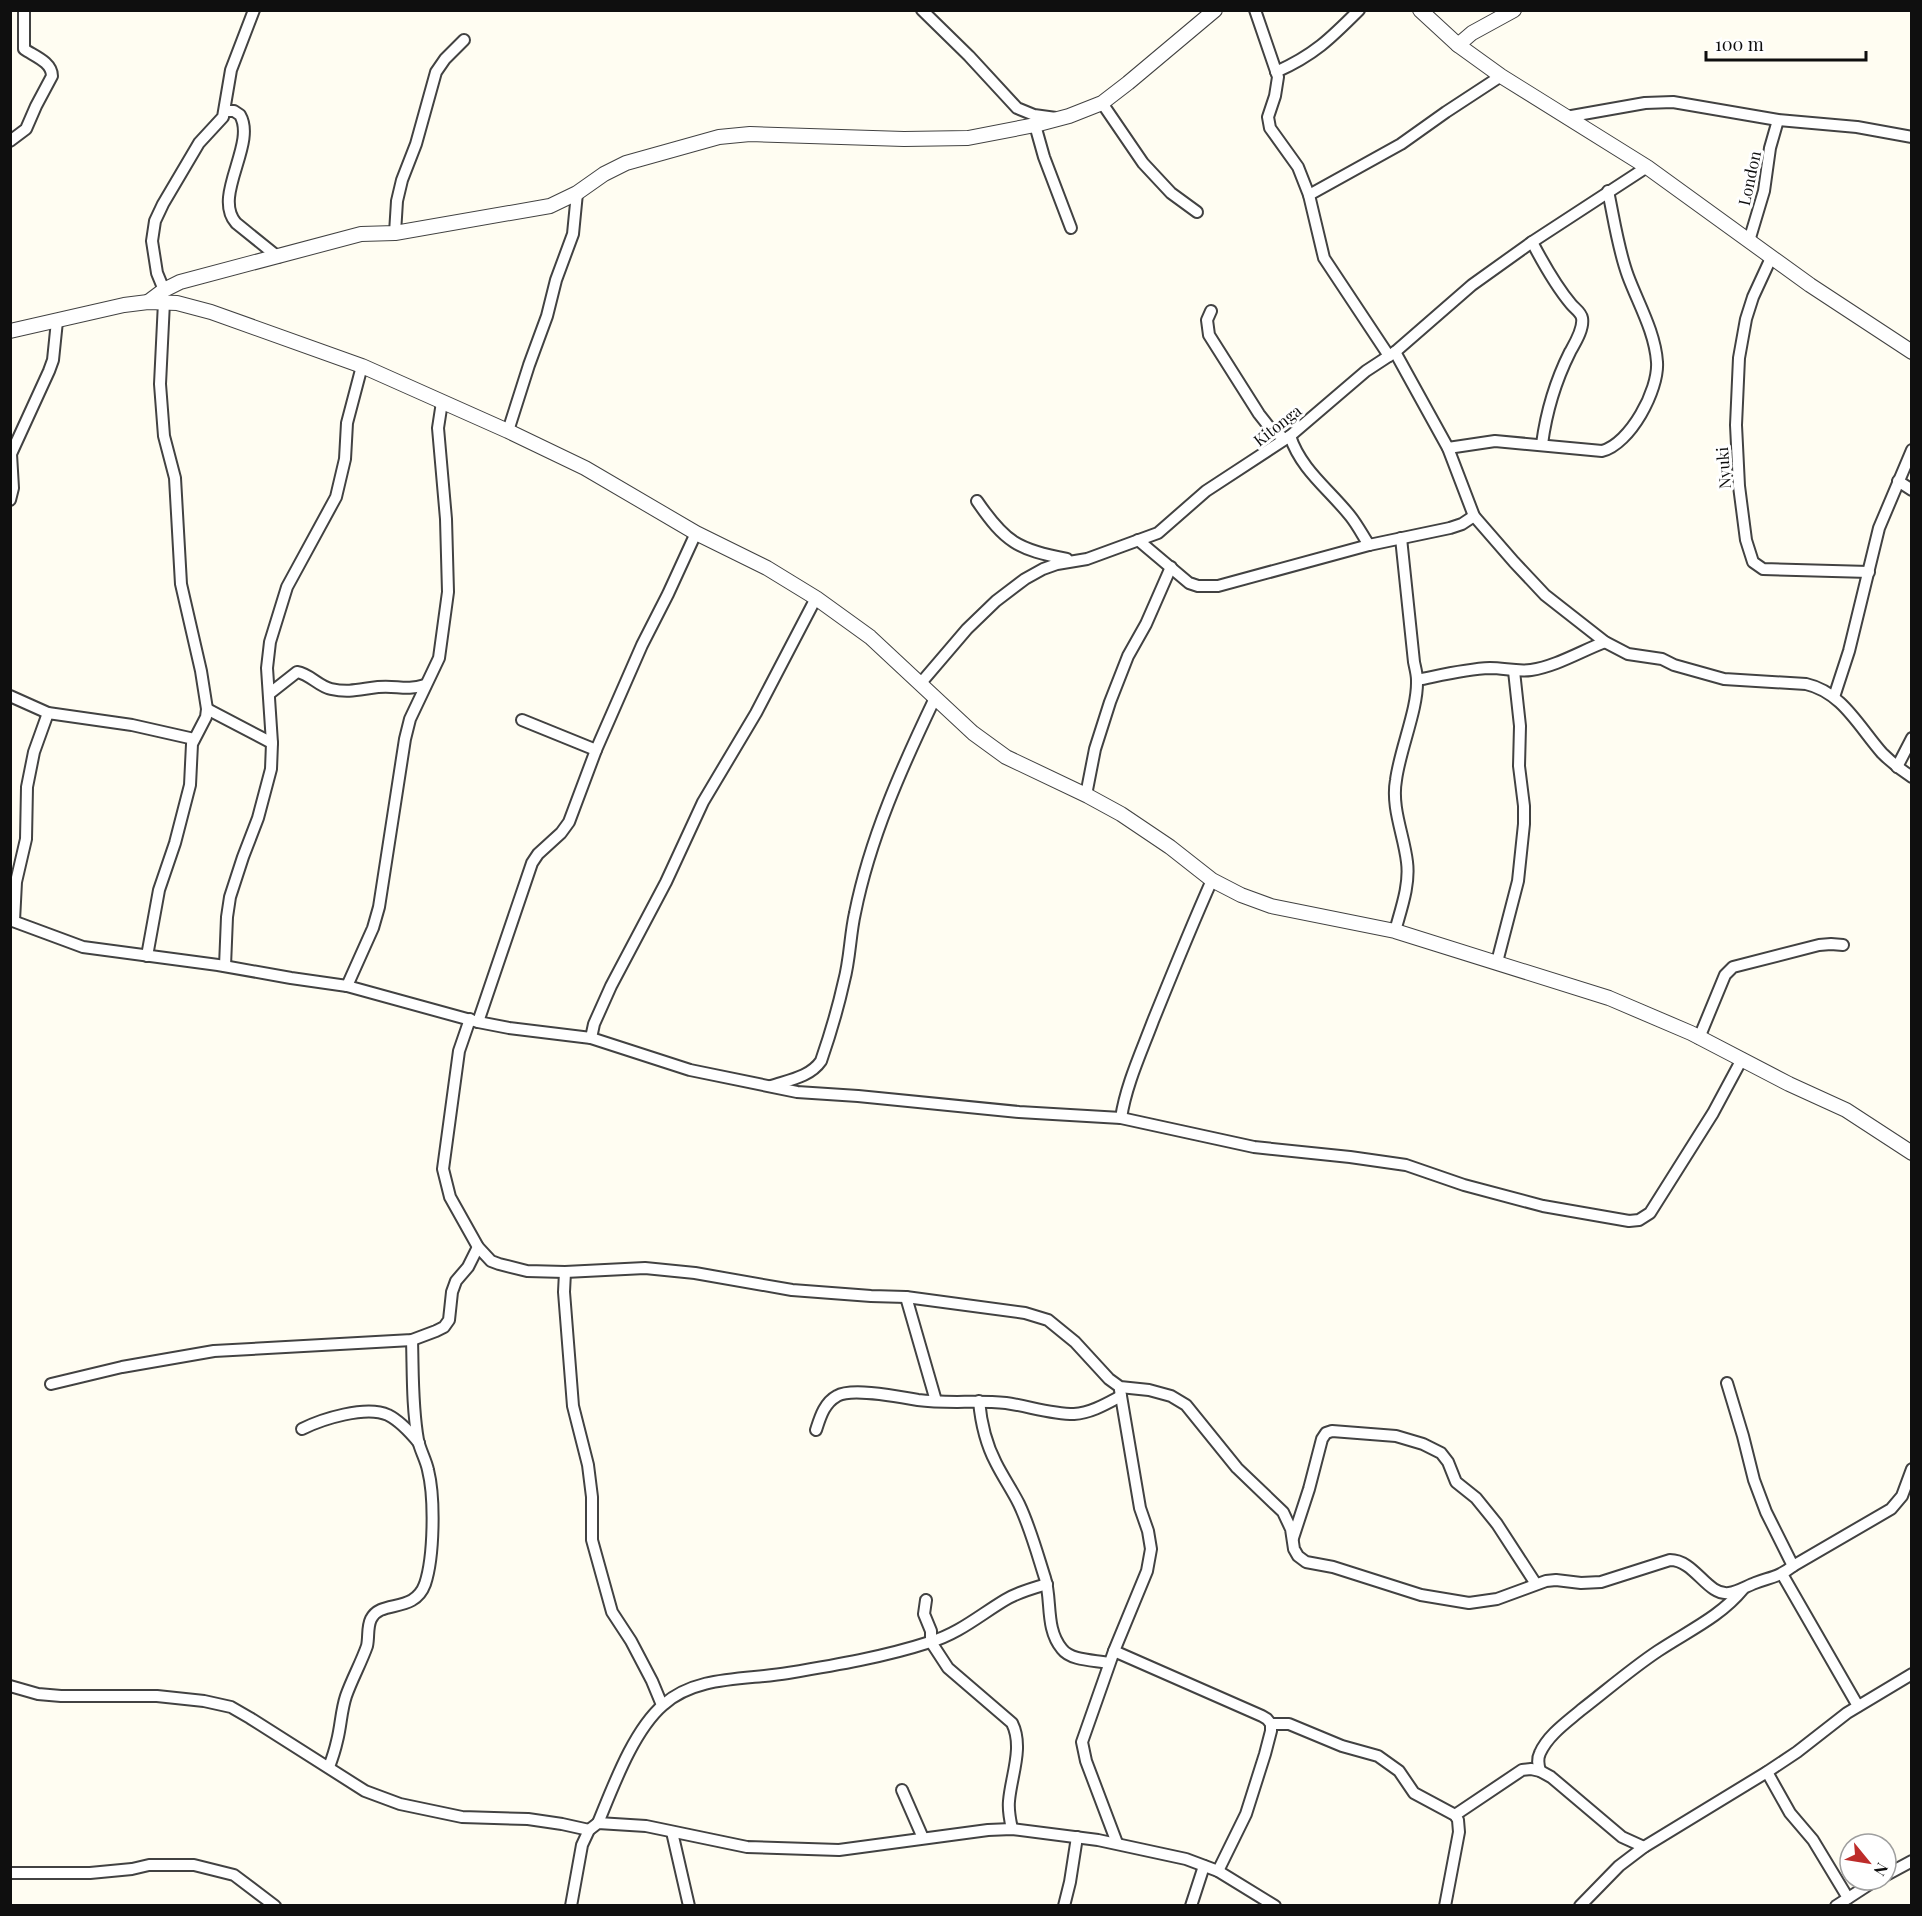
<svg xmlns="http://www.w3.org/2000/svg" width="1922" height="1916" font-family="'Playfair Display',serif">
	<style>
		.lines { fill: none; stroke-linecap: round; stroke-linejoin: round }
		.minor-casing { stroke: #424242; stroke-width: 14 }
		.tertiary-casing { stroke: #424242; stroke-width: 16 }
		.minor { stroke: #fff; stroke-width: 10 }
		.tertiary { stroke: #fff; stroke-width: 14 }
		.labels { text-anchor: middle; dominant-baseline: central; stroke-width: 6; stroke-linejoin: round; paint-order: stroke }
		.street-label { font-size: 16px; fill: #0f0f0f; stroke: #fff }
	</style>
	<rect width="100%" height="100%" fill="#fffdf2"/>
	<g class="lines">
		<!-- minor casing -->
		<g class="minor-casing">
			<g id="minor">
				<polyline points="922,10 969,56 1017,108 1034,115 1056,118"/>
				<polyline points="1255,10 1278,77 1275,96 1268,117 1270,128 1298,167 1309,195 1324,258 1389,356"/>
				<path d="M1276,72C1314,55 1330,39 1359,10"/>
				<polyline points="1102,103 1143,163 1171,193 1197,212"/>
				<path d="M226,111H234L240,115C257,144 212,196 236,223L278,257"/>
				<polyline points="1566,117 1645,103 1673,102 1778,120 1857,127 1912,137"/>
				<polyline points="1035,125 1044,157 1071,228"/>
				<path d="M10,141L26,129L36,106L52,76C52,62 34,56 24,49V10"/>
				<polyline points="1309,195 1401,144 1446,112 1501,76"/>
				<polyline points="395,233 397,201 402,180 416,144 436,72 445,59 464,40"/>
				<polyline points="1749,241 1764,191 1770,148 1778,120"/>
				<path d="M1532,242C1543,263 1555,285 1571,304C1574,308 1581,312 1582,318C1584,329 1575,343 1570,352C1556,380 1546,414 1542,444"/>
				<polyline points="1771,258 1753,297 1746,319 1739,358 1736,425 1739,486 1746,540 1753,562 1763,569 1869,572"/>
				<polyline points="164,290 157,273 152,241 155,221 163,204 199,143 223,117 231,70 254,10"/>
				<polyline points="1211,311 1207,320 1209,335 1259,414 1270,428 1285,439"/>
				<path d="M1395,352L1448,448L1474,516L1514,562L1545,595L1605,642L1628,654L1662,659L1674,665L1724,679L1806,684C1842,692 1859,727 1882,753C1891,762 1901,770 1912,777"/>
				<polyline points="508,431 529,365 547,316 556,280 573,234 577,193"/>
				<path d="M1290,436C1301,470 1330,490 1351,517C1358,526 1363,536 1369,545"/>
				<path d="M1448,448L1495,441L1602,451C1630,444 1659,390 1657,362C1655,332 1638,303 1628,276C1618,249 1614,219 1608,191"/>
				<polyline points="1898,481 1912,490"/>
				<polyline points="10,500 13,488 11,454 49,371 53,360 57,321"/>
				<path d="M977,501C1005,542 1018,550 1067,559"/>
				<polyline points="1138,540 1189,583 1198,586 1218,586 1369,545 1450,528 1462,524 1474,516"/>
				<path d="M1417,680C1442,675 1465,669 1490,668C1504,668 1517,672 1531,670C1557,666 1581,651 1605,642"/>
				<polyline points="920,684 967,629 996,601 1025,579 1043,569 1057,564 1087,559 1158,533 1206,491 1290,436 1366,371 1395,352 1472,285 1532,242 1647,167"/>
				<path d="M269,694L297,672C310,674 318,686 331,689C350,693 360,689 378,687C397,685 405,691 425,685"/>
				<polyline points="10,696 48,713 132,725 194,739"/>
				<polyline points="1834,697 1849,651 1879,528 1912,450"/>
				<polyline points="207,709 272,743"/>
				<polyline points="522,720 596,750"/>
				<polyline points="1897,767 1912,738"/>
				<polyline points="1086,795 1095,749 1110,702 1128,656 1146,624 1171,567"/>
				<polyline points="10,920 83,947 218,965 291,978 347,986 478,1022 509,1028 591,1038 690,1070 797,1092 858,1096 1019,1112 1121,1118 1254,1147 1350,1157 1406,1165 1464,1185 1543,1206 1629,1221 1639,1220 1650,1213 1713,1113 1742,1059"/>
				<polyline points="14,921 16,882 26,839 27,787 34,752 48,713"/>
				<path d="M1395,931C1401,909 1410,885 1407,862C1404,835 1391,808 1396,780C1400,749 1418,709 1417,680C1417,674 1415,667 1414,662L1401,538"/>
				<polyline points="147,956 159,890 175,843 190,785 192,744 206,717 207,709 201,671 181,584 175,478 164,436 160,384 164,302"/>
				<polyline points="1497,962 1518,881 1524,824 1524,806 1519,766 1520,726 1514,671"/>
				<polyline points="225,966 227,917 230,897 243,857 258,818 271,769 272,743 267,668 270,642 287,587 336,497 345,459 347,423 362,366"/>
				<polyline points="347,986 373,928 379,907 405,739 410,719 439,658 448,592 446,519 438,428 442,402"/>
				<path d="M470,1019L459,1051L443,1169L450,1197L478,1247L491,1261L499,1264L527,1271L565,1272L645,1268L695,1273L792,1290L871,1296L906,1297L1025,1313L1048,1320L1075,1342L1109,1379L1120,1387L1149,1390L1171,1396L1186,1405L1237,1468L1283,1512L1291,1529L1294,1549L1298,1556L1306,1562L1333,1567L1421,1595L1469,1603L1497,1599L1546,1581L1556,1580L1581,1583L1601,1582L1670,1560C1695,1560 1707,1596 1729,1593C1737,1592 1747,1586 1755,1583C1771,1577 1779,1577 1793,1566L1891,1509L1902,1496L1912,1469"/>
				<polyline points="478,1022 532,863 538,854 561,833 569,822 596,750 642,645 668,594 696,533"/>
				<polyline points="591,1038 594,1024 611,986 666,882 703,802 756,713 816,598"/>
				<polyline points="1699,1038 1725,975 1733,967 1819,945 1831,944 1843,945"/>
				<path d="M771,1086C789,1080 810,1077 821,1061C830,1035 838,1008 844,981C850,959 850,935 855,913C870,838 902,767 935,698"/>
				<path d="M1121,1118C1126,1085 1141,1053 1153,1021C1172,974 1191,927 1212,880"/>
				<polyline points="565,1272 564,1292 573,1406 588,1465 592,1497 592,1540 612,1612 631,1641 652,1681 662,1705"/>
				<polyline points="906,1297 936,1401"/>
				<polyline points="1727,1383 1743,1436 1754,1480 1766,1512 1793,1566"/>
				<polyline points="51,1384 122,1367 214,1351 412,1340 436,1331 444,1327 449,1320 452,1292 456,1281 468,1267 478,1247"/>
				<path d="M979,1401C981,1423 986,1444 996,1463C1003,1477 1012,1490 1019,1504C1030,1527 1037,1553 1045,1578C1052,1600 1045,1629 1062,1649C1071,1661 1095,1660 1109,1663"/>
				<path d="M302,1429C322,1419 366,1405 388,1415C400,1421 410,1432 419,1443"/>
				<path d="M816,1430C820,1418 824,1403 837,1396C852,1387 900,1397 918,1400C946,1404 977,1400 1006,1403C1028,1406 1051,1414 1074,1414C1091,1413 1106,1404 1121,1396"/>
				<polyline points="1293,1538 1309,1489 1322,1439 1326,1433 1332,1431 1396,1436 1423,1444 1441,1453 1448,1462 1456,1482 1476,1498 1497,1524 1536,1584"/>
				<polyline points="1782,1574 1858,1706"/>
				<path d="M926,1600L924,1614L931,1631V1642L948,1668L1012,1723C1024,1747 1011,1776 1009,1801C1008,1811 1010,1820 1012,1829"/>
				<polyline points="1114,1651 1147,1571 1151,1549 1148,1531 1140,1508 1120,1390"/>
				<polyline points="10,1686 38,1694 61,1696 157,1696 204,1701 231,1707 250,1718 365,1791 400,1804 462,1817 528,1819 562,1824 589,1830"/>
				<polyline points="1271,1724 1289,1724 1342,1746 1378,1756 1399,1771 1414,1793 1455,1815 1458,1820 1459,1832 1445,1906"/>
				<path d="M329,1767C332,1759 335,1750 337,1741C341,1726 341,1711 346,1696C352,1679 361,1663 367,1646C369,1637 367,1627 371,1619C381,1599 414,1614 425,1584C434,1557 435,1498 428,1470C426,1460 420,1450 418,1440C412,1407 413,1373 412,1340"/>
				<path d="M1540,1771C1538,1764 1537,1759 1540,1753C1548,1735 1567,1722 1581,1710C1607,1690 1631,1669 1658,1651C1688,1631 1720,1617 1743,1589"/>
				<polyline points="1767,1772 1790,1813 1813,1840 1848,1898"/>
				<polyline points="902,1790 923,1838"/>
				<polyline points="1455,1815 1522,1770 1531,1769 1540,1771 1551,1777 1622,1837 1644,1847"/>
				<path d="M598,1823C613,1787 633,1731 663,1705C696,1675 747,1680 788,1673C836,1665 884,1657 930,1642C958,1634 980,1615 1005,1600C1018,1592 1033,1588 1047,1584"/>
				<polyline points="672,1832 689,1906"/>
				<polyline points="1117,1843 1086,1761 1082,1742 1114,1651 1262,1716 1267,1719 1271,1724 1271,1731 1265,1754 1246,1814 1218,1871"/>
				<polyline points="10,1873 90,1873 132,1869 149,1865 194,1865 234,1875 275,1906"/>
				<polyline points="1886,1875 1912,1861"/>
				<polyline points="571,1906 582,1845 589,1830 598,1823 646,1826 747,1847 839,1850 988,1830 1012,1829 1098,1840 1186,1859 1218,1871 1275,1906"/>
				<polyline points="1064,1906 1070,1882 1077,1837"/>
				<polyline points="1191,1906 1204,1866"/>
				<polyline points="1580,1906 1619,1866 1644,1847 1767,1772 1797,1752 1847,1713 1912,1674"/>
				<polyline points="1836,1906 1876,1880"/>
			</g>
		</g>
		<!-- tertiary casing -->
		<g class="tertiary-casing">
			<g id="tertiary">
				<polyline points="1420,10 1458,45 1501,76 1647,167 1810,285 1912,352"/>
				<polyline points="1458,45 1472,33 1514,10"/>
				<polyline points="148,302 164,290 180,282 361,234 395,233 550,206 577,193 604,174 626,163 719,137 750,134 904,139 968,138 1035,125 1069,116 1102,103 1128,83 1215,10"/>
				<polyline points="10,331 124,305 148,302 177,303 211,312 362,366 508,431 585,468 696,533 767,568 816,598 870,637 973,733 1006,757 1088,796 1121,814 1170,847 1212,880 1241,895 1271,906 1395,931 1609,998 1691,1033 1789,1084 1846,1110 1912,1153"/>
			</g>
		</g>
		<!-- minor -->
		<use href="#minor" class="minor"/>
		<!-- tertiary -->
		<use href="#tertiary" class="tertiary"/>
	</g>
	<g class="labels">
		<!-- street labels -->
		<g class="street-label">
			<text transform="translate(1749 178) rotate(-78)">London</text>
			<text transform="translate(1277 425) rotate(-38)">Kitonga</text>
			<text transform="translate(1723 468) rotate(-94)">Nyuki</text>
		</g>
	</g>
	<!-- border -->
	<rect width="1922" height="1916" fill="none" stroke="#0f0f0f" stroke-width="24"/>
	<!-- north arrow -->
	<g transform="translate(1868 1862) rotate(120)"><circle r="28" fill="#ffffff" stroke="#9f9f9f" stroke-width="1.5"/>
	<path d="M0-4.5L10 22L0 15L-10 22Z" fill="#bd2c2a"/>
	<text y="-9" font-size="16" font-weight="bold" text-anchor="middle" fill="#0f0f0f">N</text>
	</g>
	<!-- scale -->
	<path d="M1706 51v9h160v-9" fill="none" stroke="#0f0f0f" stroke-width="3"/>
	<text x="1715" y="51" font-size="18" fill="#0f0f0f" stroke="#ffffff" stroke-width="4.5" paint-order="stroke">100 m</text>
</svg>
